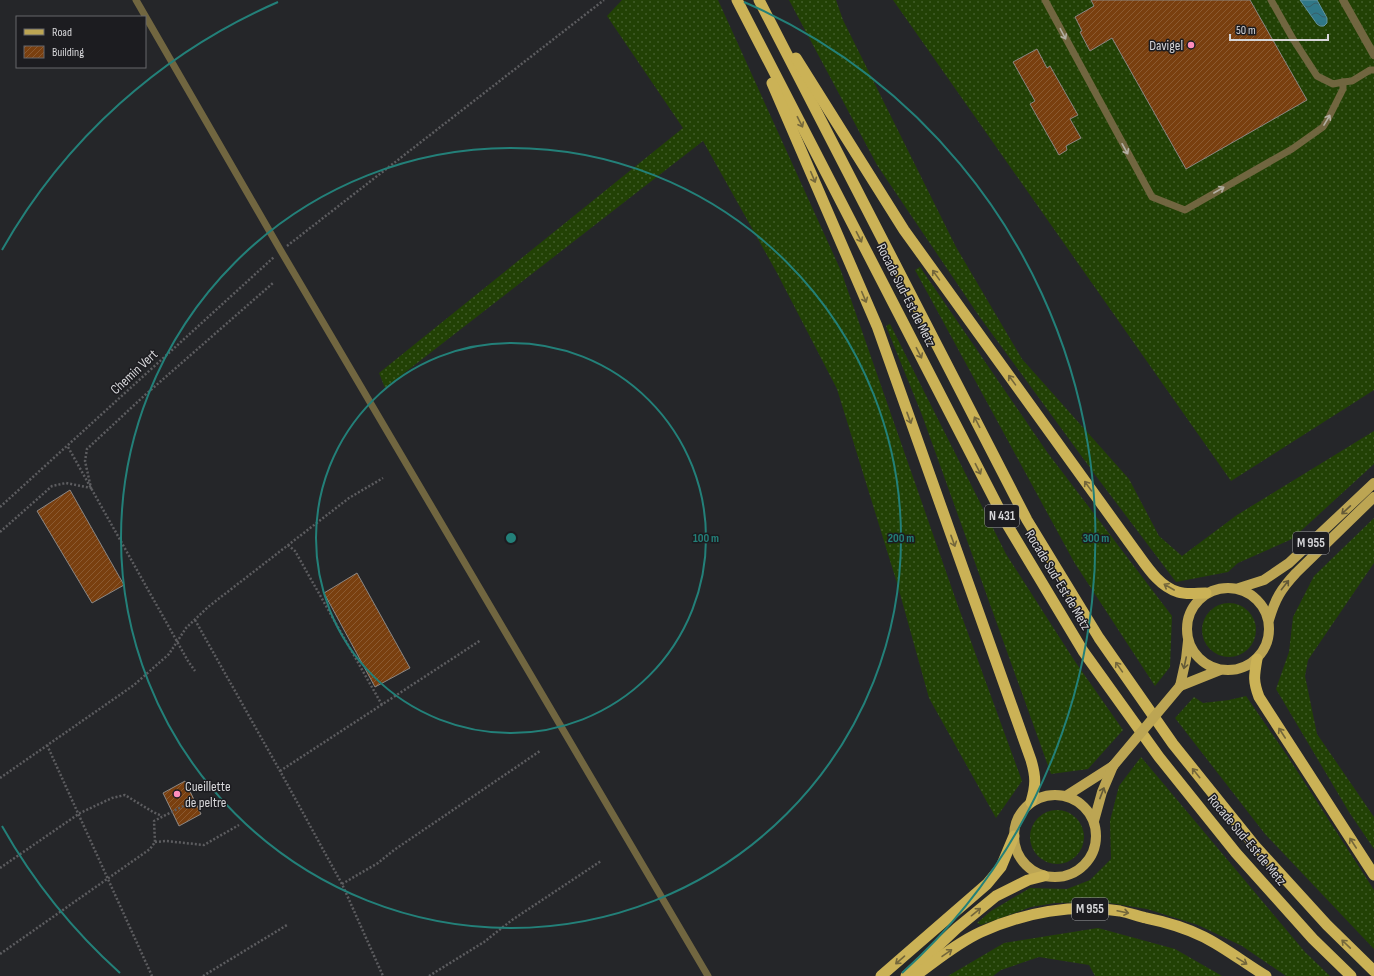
<svg xmlns="http://www.w3.org/2000/svg" width="1374" height="976" font-family="'Sofia Sans Condensed',sans-serif">
	<style>
		.grass { fill: url(#grass-dots) }
		.water { fill: url(#water-waves); stroke: #6294a0 }
		.building { fill: url(#building-hatch); stroke: #8b8784 }
		.lines { fill: none; stroke-linecap: round; stroke-linejoin: round }
		.path { stroke: #5d5d60; stroke-width: 2.5; stroke-dasharray: 2 2; stroke-linecap: butt }
		.service { stroke: #716640; stroke-width: 7 }
		.minor { stroke: #716640; stroke-width: 8 }
		.primary { stroke: #bca553; stroke-width: 10 }
		.trunk { stroke: #cbb256; stroke-width: 11 }
		.primary-bridge { stroke: #bca553; stroke-width: 10 }
		.oneway { stroke: #b3afa3 }
		.oneway2 { stroke: #74673b }
		.oneway3 { stroke: #645a37 }
		.ring { fill: none; stroke: #238079; stroke-width: 2 }
		.poi-dot { fill: #fe8ebd; stroke: #1c1c20; stroke-width: 1.5 }
		.labels { text-anchor: middle; dominant-baseline: central; stroke-width: 3; stroke-linejoin: round; paint-order: stroke }
		.shield { fill: #1c1c20; stroke: #9e9ea2; stroke-width: 1 }
		.shield-label { font-size: 13px; font-weight: bold; fill: #d6d6d9 }
		.poi-label { font-size: 14px; fill: #d6d6d9; stroke: #1c1c20; text-anchor: end }
		.street-label { font-size: 14px; fill: #d6d6d9; stroke: #1c1c20 }
		.centre { fill: #238079; stroke: #1c1c20; stroke-width: 2 }
		.ring-label { font-size: 12px; text-anchor: middle; font-weight: bold; fill: #238079; stroke: #1c1c20; stroke-width: 3; stroke-linejoin: round; paint-order: stroke }
	</style>
	<defs>
		<pattern id="grass-dots" width="8" height="8" patternUnits="userSpaceOnUse"><rect width="8" height="8" fill="#224105"/><path d="M2 2h.1M6 6h.1" fill="none" stroke="#415c29" stroke-width="1.8" stroke-linecap="round"/></pattern>
		<pattern id="water-waves" width="16" height="10" patternUnits="userSpaceOnUse"><rect width="16" height="10" fill="#307888"/><path d="M0 5q4-4 8 0t8 0" fill="none" stroke="#375f68"/></pattern>
		<pattern id="building-hatch" width="6" height="6" patternUnits="userSpaceOnUse"><rect width="6" height="6" fill="#793f0f"/><path d="M-1 1l2-2M0 6l6-6M5 7l2-2" fill="none" stroke="#8b5a31"/></pattern>
	</defs>
	<rect width="100%" height="100%" fill="#252629"/>
	<!-- grass -->
	<g class="grass">
		<polygon points="622,0 718,0 841,271 958,606 1022,781 996,818 929,698 897,583 837,389 777,273 703,141 385,388 379,373 683,128 607,16"/>
		<polygon points="789,0 836,0 843,20 956,247 1022,359 1129,479 1159,536 1182,556 1237,515 1374,431 1374,464 1292,539 1238,563 1228,572 1176,582 1096,476 979,316 877,165"/>
		<polygon points="893,0 1374,0 1374,390 1231,481"/>
		<polygon points="920,267 1047,452 1172,616 1170,667 1155,686 1074,562 915,270"/>
		<polygon points="890,324 1006,554 1074,660 1123,730 1088,769 1051,774 922,415 886,326"/>
		<polygon points="1374,518 1374,563 1308,660 1305,676 1317,734 1374,817 1374,849 1349,812 1276,689 1289,652 1293,617 1314,576"/>
		<circle cx="1229" cy="630" r="27"/>
		<polygon points="1246,696 1288,757 1374,890 1374,949 1265,834 1175,718 1194,697 1203,703 1229,700"/>
		<polygon points="1141,757 1305,952 1330,976 1286,976 1242,946 1198,925 1147,909 1103,902 1055,903 1031,907 981,925 977,923 991,911 1030,888 1067,889 1090,880 1111,859 1110,821 1119,786"/>
		<circle cx="1057" cy="837" r="27"/>
		<polygon points="1098,928 1175,949 1222,976 1095,976 1089,965 1039,957 1001,970 993,976 948,976 1004,943"/>
	</g>
	<!-- water -->
	<polygon class="water" points="1300,0 1317,0 1327,18 1327,23 1324,26 1320,26 1317,24"/>
	<!-- building -->
	<g class="building">
		<polygon points="1091,0 1250,0 1307,100 1186,169 1112,38 1090,51 1080,32 1082,31 1075,17 1094,6"/>
		<polygon points="1037,49 1047,68 1050,66 1078,115 1070,119 1081,138 1066,146 1067,150 1059,155 1030,104 1035,101 1013,62"/>
		<polygon points="70,490 124,585 92,603 37,511"/>
		<polygon points="357,573 410,668 375,687 324,593"/>
		<polygon points="185,781 201,814 179,826 163,793"/>
	</g>
	<g class="lines">
		<!-- path -->
		<g class="path">
			<polyline points="287,246 604,0"/>
			<polyline points="68,447 188,661 195,671"/>
			<polyline points="0,507 274,257"/>
			<polyline points="0,532 52,486 66,483 91,488 85,461 87,449 145,395 273,283"/>
			<polyline points="288,545 295,551 382,705"/>
			<polyline points="195,620 280,771 342,884 383,976"/>
			<polyline points="47,745 152,976"/>
			<polyline points="280,771 481,640"/>
			<polyline points="0,778 134,685 169,654 186,628 208,607 349,498 383,478"/>
			<polyline points="155,842 166,841 204,845 239,825"/>
			<polyline points="0,868 80,813 112,798 125,795 153,812 162,816"/>
			<polyline points="342,884 378,863 394,850 540,751"/>
			<polyline points="0,954 150,849 155,842 154,821 195,800"/>
			<polyline points="203,976 287,925"/>
			<polyline points="429,976 484,942 512,920 601,861"/>
		</g>
		<!-- service -->
		<g class="service">
			<polyline points="136,0 281,251 708,976"/>
			<polyline points="1045,0 1152,197 1185,210 1292,149 1323,127 1328,119 1343,89 1343,82 1333,84 1317,76 1293,39 1271,0"/>
			<polyline points="1343,82 1352,81 1370,70 1374,70"/>
		</g>
		<!-- minor -->
		<polyline class="minor" points="1343,0 1374,55"/>
		<!-- primary -->
		<g class="primary">
			<circle cx="1228" cy="629" r="41"/>
			<polyline points="1239,588 1264,580 1289,563 1374,483"/>
			<path d="M1269,620C1275,599 1281,589 1296,573L1374,497"/>
			<polyline points="1180,686 1186,659 1188,641"/>
			<polyline points="1180,686 1220,670"/>
			<circle cx="1055" cy="836" r="41"/>
			<polyline points="1066,796 1113,766"/>
			<polyline points="1094,821 1102,792 1113,766"/>
		</g>
		<!-- trunk -->
		<g class="trunk">
			<polyline points="737,0 1008,526 1083,651 1159,757 1236,853 1313,939 1351,976"/>
			<polyline points="759,0 1027,520 1099,638 1173,744 1255,846 1327,925 1374,971"/>
			<path d="M796,58L904,230L1134,549C1146,565 1158,586 1178,592C1187,595 1197,593 1206,593"/>
			<path d="M772,83L877,326L1031,760C1036,777 1036,785 1031,802"/>
			<path d="M1257,659C1254,676 1253,681 1259,697L1374,875"/>
			<polyline points="881,976 987,884 1001,867 1014,836"/>
			<polyline points="906,976 957,928 996,896 1028,880 1044,876"/>
			<path d="M915,976C936,961 957,943 981,932C1023,913 1073,903 1120,911C1129,913 1138,916 1146,918C1166,922 1186,928 1204,937C1224,947 1246,964 1266,976"/>
		</g>
		<!-- primary-bridge -->
		<polyline class="primary-bridge" points="1113,766 1180,686"/>
	</g>
	<!-- one-way arrows -->
	<defs><path id="oneway-shaft" d="M-6 0H5M1.5-3L5.5 0L1.5 3" fill="none" stroke-width="1.6" stroke-linecap="round" stroke-linejoin="round"/></defs>
	<g class="oneway">
		<use href="#oneway-shaft" transform="translate(1063 34) rotate(62)"/>
		<use href="#oneway-shaft" transform="translate(1327 120) rotate(-59)"/>
		<use href="#oneway-shaft" transform="translate(1125 149) rotate(61)"/>
		<use href="#oneway-shaft" transform="translate(1219 190) rotate(-30)"/>
	</g>
	<g class="oneway2">
		<use href="#oneway-shaft" transform="translate(800 122) rotate(63)"/>
		<use href="#oneway-shaft" transform="translate(813 177) rotate(67)"/>
		<use href="#oneway-shaft" transform="translate(859 237) rotate(63)"/>
		<use href="#oneway-shaft" transform="translate(936 275) rotate(-126)"/>
		<use href="#oneway-shaft" transform="translate(864 297) rotate(67)"/>
		<use href="#oneway-shaft" transform="translate(919 353) rotate(63)"/>
		<use href="#oneway-shaft" transform="translate(1012 380) rotate(-126)"/>
		<use href="#oneway-shaft" transform="translate(909 418) rotate(70)"/>
		<use href="#oneway-shaft" transform="translate(977 422) rotate(-117)"/>
		<use href="#oneway-shaft" transform="translate(978 469) rotate(63)"/>
		<use href="#oneway-shaft" transform="translate(1088 486) rotate(-126)"/>
		<use href="#oneway-shaft" transform="translate(953 541) rotate(70)"/>
		<use href="#oneway-shaft" transform="translate(1169 587) rotate(-150)"/>
		<use href="#oneway-shaft" transform="translate(1119 667) rotate(-125)"/>
		<use href="#oneway-shaft" transform="translate(1282 733) rotate(-123)"/>
		<use href="#oneway-shaft" transform="translate(1196 773) rotate(-129)"/>
		<use href="#oneway-shaft" transform="translate(1353 843) rotate(-123)"/>
		<use href="#oneway-shaft" transform="translate(976 912) rotate(-39)"/>
		<use href="#oneway-shaft" transform="translate(1123 912) rotate(12)"/>
		<use href="#oneway-shaft" transform="translate(1346 944) rotate(-136)"/>
		<use href="#oneway-shaft" transform="translate(947 953) rotate(-35)"/>
		<use href="#oneway-shaft" transform="translate(900 960) rotate(139)"/>
		<use href="#oneway-shaft" transform="translate(1242 961) rotate(32)"/>
	</g>
	<g class="oneway3">
		<use href="#oneway-shaft" transform="translate(1346 510) rotate(137)"/>
		<use href="#oneway-shaft" transform="translate(1285 585) rotate(-52)"/>
		<use href="#oneway-shaft" transform="translate(1185 663) rotate(102)"/>
		<use href="#oneway-shaft" transform="translate(1102 793) rotate(-69)"/>
	</g>
	<!-- distance rings -->
	<g class="ring">
		<circle cx="511" cy="538" r="195"/>
		<circle cx="511" cy="538" r="390"/>
		<path d="M120 973A585 585 0 0 1 2 826M2 250A585 585 0 0 1 278 2M744 2A585 585 0 0 1 902 973"/>
	</g>
	<!-- markers -->
	<g class="poi-dot">
		<circle cx="1191" cy="45" r="4"/>
		<circle cx="177" cy="794" r="4"/>
	</g>
	<g class="labels">
		<!-- shield labels -->
		<g class="shield">
			<rect x="985" y="505" width="34" height="22" rx="3"/>
			<rect x="1293" y="532" width="36" height="22" rx="3"/>
			<rect x="1072" y="898" width="36" height="22" rx="3"/>
		</g>
		<g class="shield-label">
			<text x="1002" y="516">N 431</text>
			<text x="1311" y="543">M 955</text>
			<text x="1090" y="909">M 955</text>
		</g>
		<!-- poi labels -->
		<g class="poi-label">
			<text x="1183" y="45">Davigel</text>
			<text x="185" y="786" text-anchor="start">Cueillette<tspan x="185" dy="16">de peltre</tspan></text>
		</g>
		<!-- street labels -->
		<g class="street-label">
			<text transform="translate(906 295) rotate(63)">Rocade Sud-Est de Metz</text>
			<text transform="translate(134 372) rotate(-43)">Chemin Vert</text>
			<text transform="translate(1058 580) rotate(59)">Rocade Sud-Est de Metz</text>
			<text transform="translate(1247 840) rotate(50)">Rocade Sud-Est de Metz</text>
		</g>
	</g>
	<circle cx="511" cy="538" r="6" class="centre"/>
	<g class="ring-label">
		<text x="706" y="542">100 m</text>
		<text x="901" y="542">200 m</text>
		<text x="1096" y="542">300 m</text>
	</g>
	<!-- legend -->
	<rect x="16" y="16" width="130" height="52" fill="#1c1c20" stroke="#66666a"/>
	<rect x="24" y="29" width="20" height="6" fill="#bca553" stroke="#66666a"/>
	<text x="52" y="36" font-size="12" fill="#d6d6d9">Road</text>
	<rect x="24" y="46" width="20" height="12" fill="url(#building-hatch)" stroke="#66666a"/>
	<text x="52" y="56" font-size="12" fill="#d6d6d9">Building</text>
	<!-- scale -->
	<path d="M1230 34v6h98v-6" fill="none" stroke="#d6d6d9" stroke-width="2"/>
	<text x="1236" y="34" font-size="12" fill="#d6d6d9" stroke="#1c1c20" stroke-width="3" paint-order="stroke">50 m</text>
</svg>
